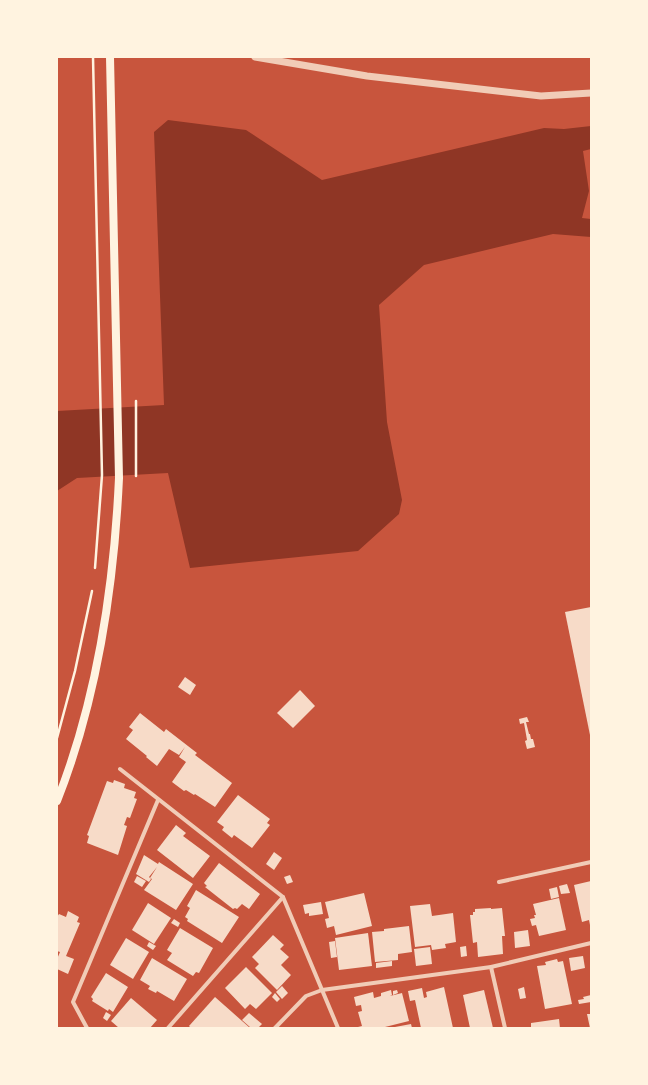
<svg xmlns="http://www.w3.org/2000/svg" width="648" height="1085" font-family="'Asap Condensed',sans-serif">
	<style>
		.water { fill: #8f3625 }
		.building { fill: #f7dbc8 }
		.lines { fill: none; stroke-linecap: round; stroke-linejoin: round }
		.path { stroke: #fff3e0; stroke-width: 2.5 }
		.minor { stroke: #f1ccb7; stroke-width: 4 }
		.tertiary { stroke: #f1ccb7; stroke-width: 7 }
		.secondary { stroke: #fff3e0; stroke-width: 8 }
	</style>
	<rect width="100%" height="100%" fill="#c8553d"/>
	<!-- water -->
	<polygon class="water" points="168,120 246,130 322,180 544,128 564,129 591,126 591,149 583,151 589,191 582,218 591,219 591,237 553,234 424,265 379,305 387,422 402,500 399,514 358,551 190,568 168,473 77,478 57,491 57,411 164,405 154,132"/>
	<!-- building -->
	<g class="building">
		<polygon points="591,607 591,735 590,735 565,612"/>
		<polygon points="185,677 196,685 190,695 178,687"/>
		<polygon points="300,690 315,706 293,728 277,713"/>
		<polygon points="140,713 164,732 166,729 197,753 195,755 232,783 215,807 195,794 194,795 186,790 184,791 172,782 186,762 179,757 185,747 179,755 169,749 157,766 146,757 147,756 126,739 133,730 129,727"/>
		<polygon points="527,717 529,722 526,722 529,734 530,734 531,739 533,739 535,747 527,749 525,741 527,740 524,723 520,724 519,719"/>
		<polygon points="114,780 125,784 124,788 136,792 134,798 137,799 130,818 127,817 124,825 127,826 118,855 87,843 89,836 87,835 107,781 113,783"/>
		<polygon points="238,795 270,819 267,823 270,825 252,848 234,835 232,838 222,830 224,827 217,822"/>
		<polygon points="176,825 186,833 183,836 210,856 193,878 157,850"/>
		<polygon points="274,852 282,858 274,870 266,864"/>
		<polygon points="144,855 158,864 159,862 193,884 176,910 144,890 152,879 150,878 157,867 149,877 151,879 149,882 136,874"/>
		<polygon points="219,863 260,894 249,909 242,904 237,909 235,908 233,909 205,887 207,886 204,883"/>
		<polygon points="290,875 293,882 287,884 284,877"/>
		<polygon points="137,876 146,881 142,887 134,882"/>
		<polygon points="591,881 591,924 590,925 589,920 582,922 574,885"/>
		<polygon points="567,884 570,893 561,894 559,886"/>
		<polygon points="557,887 559,897 551,899 549,889"/>
		<polygon points="196,890 239,917 222,943 187,921 188,919 185,917 190,908 187,906"/>
		<polygon points="364,893 372,926 336,935 334,926 327,928 325,919 329,918 325,902"/>
		<polygon points="559,898 566,930 539,936 536,925 532,926 530,919 535,918 534,915 536,915 533,904"/>
		<polygon points="321,902 323,914 309,916 309,913 305,914 303,905"/>
		<polygon points="148,903 171,918 154,944 132,930"/>
		<polygon points="430,904 432,916 453,913 456,942 445,944 446,948 432,950 431,945 415,947 410,906"/>
		<polygon points="491,908 491,909 502,908 505,936 502,936 503,954 478,957 477,942 473,943 470,915 473,915 473,912 475,912 475,909"/>
		<polygon points="68,911 79,917 77,922 80,923 66,956 74,959 68,974 57,969 57,959 60,952 57,951 57,917 59,914 66,917"/>
		<polygon points="174,919 180,923 178,927 171,923"/>
		<polygon points="409,926 412,952 398,954 398,960 375,962 372,932 384,931 384,929"/>
		<polygon points="180,928 213,948 199,973 196,972 193,976 167,960 172,953 167,950"/>
		<polygon points="528,930 530,946 515,948 514,932"/>
		<polygon points="368,933 372,966 339,970 335,938"/>
		<polygon points="273,935 284,945 280,949 289,957 281,965 291,975 277,990 255,968 259,964 252,957"/>
		<polygon points="126,938 149,952 133,979 110,965"/>
		<polygon points="335,941 337,957 331,958 329,942"/>
		<polygon points="149,942 156,946 153,950 147,946"/>
		<polygon points="466,946 467,956 461,957 460,947"/>
		<polygon points="430,947 432,964 416,966 414,949"/>
		<polygon points="583,956 585,968 571,971 569,958"/>
		<polygon points="152,958 187,979 174,1001 157,991 156,993 148,989 150,986 140,980"/>
		<polygon points="557,959 558,962 563,961 572,1004 545,1009 537,966 546,965 545,962"/>
		<polygon points="392,961 392,966 376,968 376,963"/>
		<polygon points="246,967 272,993 256,1009 250,1004 245,1009 225,988"/>
		<polygon points="106,973 128,987 113,1012 109,1009 108,1011 92,1001 93,999 91,997"/>
		<polygon points="282,986 288,993 282,999 276,992"/>
		<polygon points="444,987 453,1028 421,1028 415,1000 410,1001 408,991 422,988 424,998 427,997 426,992"/>
		<polygon points="524,987 526,998 520,999 518,989"/>
		<polygon points="391,990 392,995 390,996 402,993 409,1021 381,1028 354,1028 362,1026 358,1012 362,1011 361,1005 356,1006 354,997 373,992 374,998 381,996 381,993"/>
		<polygon points="397,990 398,993 393,995 393,991"/>
		<polygon points="484,990 493,1028 470,1028 463,995"/>
		<polygon points="275,993 280,999 277,1002 272,997"/>
		<polygon points="591,995 591,1002 579,1004 578,1000 584,999 583,997"/>
		<polygon points="215,997 250,1028 191,1028 189,1026"/>
		<polygon points="131,998 157,1020 150,1028 119,1028 111,1021"/>
		<polygon points="106,1012 111,1015 107,1021 103,1018"/>
		<polygon points="249,1013 262,1024 258,1028 251,1028 242,1020"/>
		<polygon points="587,1014 591,1014 591,1028 590,1028"/>
		<polygon points="559,1019 560,1028 531,1028 531,1023"/>
		<polygon points="411,1024 412,1028 395,1028 395,1027"/>
	</g>
	<g class="lines">
		<!-- path -->
		<g class="path">
			<polyline points="93,57 102,475 95,568"/>
			<polyline points="136,476 136,401"/>
			<polyline points="57,738 75,671 92,591"/>
		</g>
		<!-- minor -->
		<g class="minor">
			<polyline points="120,769 283,897 338,1028"/>
			<polyline points="499,882 591,862"/>
			<polyline points="491,967 505,1028"/>
			<polyline points="87,1028 73,1002 158,800"/>
			<polyline points="168,1028 283,897"/>
			<polyline points="275,1028 306,996 322,990 491,967 591,943"/>
		</g>
		<!-- tertiary -->
		<polyline class="tertiary" points="255,57 367,76 541,96 591,93"/>
		<!-- secondary -->
		<path class="secondary" d="M57,801C97,700 114,587 119,478L110,57"/>
	</g>
	<!-- border -->
	<rect width="648" height="1085" fill="none" stroke="#fff3e0" stroke-width="116"/>
</svg>
